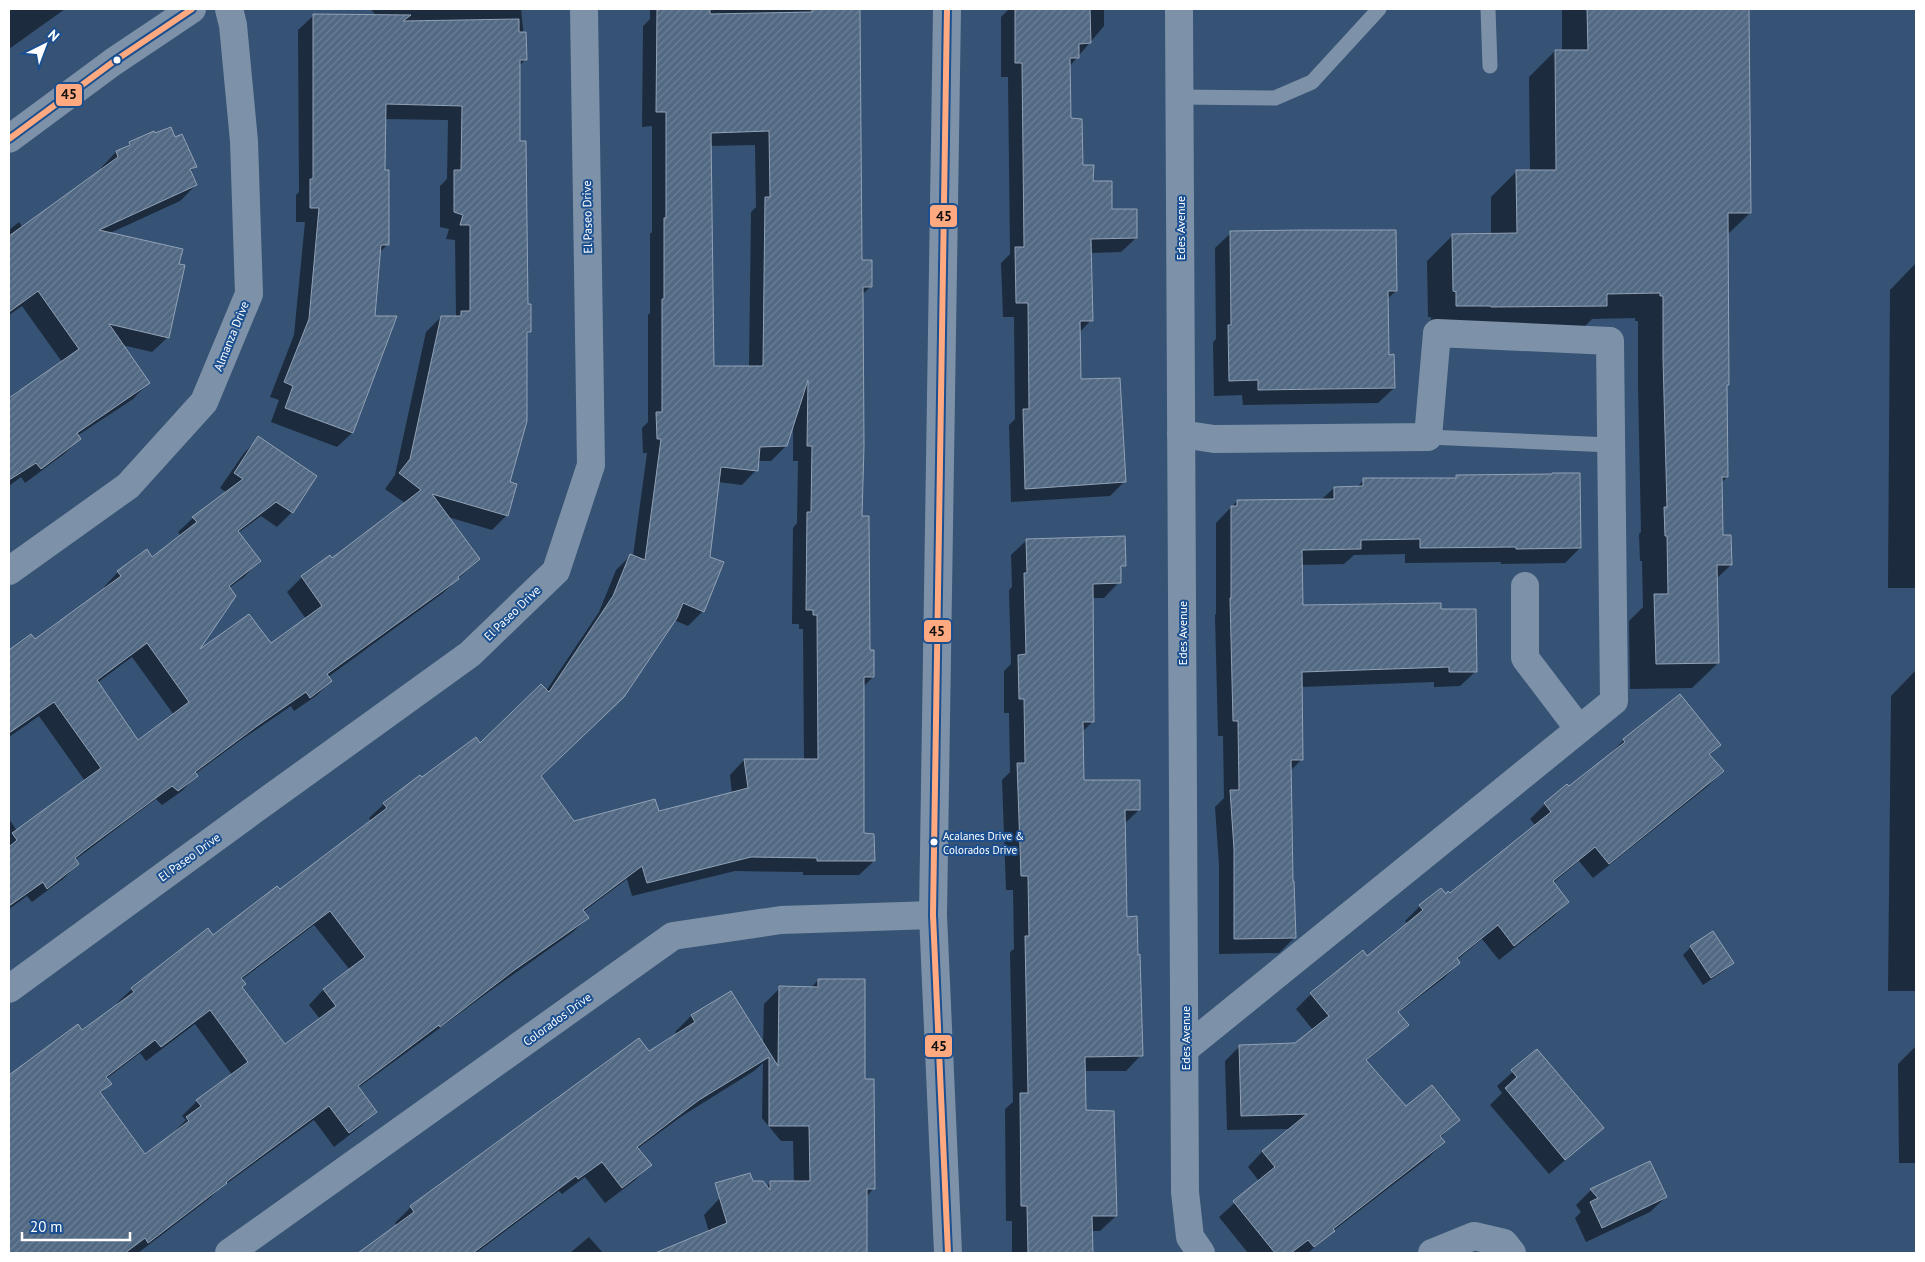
<svg xmlns="http://www.w3.org/2000/svg" width="1925" height="1262" font-family="'PT Sans',sans-serif">
	<style>
		.shadow { fill: #0007; fill-rule: evenodd }
		.building { fill: url(#building-hatch); stroke: #92a2b6; fill-rule: evenodd }
		.lines { fill: none; stroke-linecap: round; stroke-linejoin: round }
		.lane { stroke: #7d92a8; stroke-width: 15 }
		.street { stroke: #7d92a8; stroke-width: 28 }
		.bus-1-casing { stroke: #1b4f8f; stroke-width: 10 }
		.bus-1 { stroke: #ffa980; stroke-width: 6 }
		.bus-dot { fill: #fff; stroke: #1b4f8f; stroke-width: 2 }
		.labels { text-anchor: middle; dominant-baseline: central; stroke-width: 4; stroke-linejoin: round; paint-order: stroke }
		.bus-label { font-size: 11px; fill: #fff; stroke: #1b4f8f; text-anchor: start }
		.street-label { font-size: 12px; fill: #fff; stroke: #1b4f8f }
		.line-badge { stroke: #1b4f8f; stroke-width: 2 }
		.pale-badge-label { font-size: 14px; text-anchor: middle; font-weight: bold; fill: #111 }
	</style>
	<defs>
		<pattern id="building-hatch" width="6" height="6" patternUnits="userSpaceOnUse" patternTransform="scale(1.25)"><rect width="6" height="6" fill="#526984"/><path d="M-1 1l2-2M0 6l6-6M5 7l2-2" fill="none" stroke="#6c8096"/></pattern>
	</defs>
	<rect width="100%" height="100%" fill="#365274"/>
	<!-- shadow -->
	<g class="shadow">
		<polygon points="9,9 65,9 9,49"/>
		<path d="M371,9H521L526,59L519,66L518,143L529,332L526,335L509,483L507,515L492,530L448,517L479,559L443,593L328,677L331,681L316,696L294,711L291,706L241,740L195,774L196,776L182,791L162,805L156,799L75,860L78,864L63,879L32,902L27,896L9,909V819L17,831L85,781L39,716L9,737V651L31,636L35,641L106,589L104,587L118,572L152,558L181,536L178,532L193,518L227,493L220,488L244,453L259,438L292,512L277,527L261,516L238,533L259,561L245,576L229,588L196,654L270,645L306,619L287,592L302,577L330,556L332,559L405,503L385,489L395,475L426,332L441,317H456L455,240L446,239L449,229L440,227V186L447,179L448,120L384,119V171L388,244L379,253L373,318H395L352,433L337,447L271,422L279,400L270,397L294,335L305,222H296V195L299,192L298,30L313,16H376ZM132,657L174,715L138,741L97,683Z"/>
		<path d="M650,9H859L861,261L871,286L862,295L861,517L869,651L873,677L863,687L862,835L874,861L859,875H803V872L735,871L632,896L627,879L583,912L587,918L573,932L497,986L358,1088L376,1112L361,1126L334,1147L314,1120L219,1189L210,1198L138,1253H9V1076L77,1025L82,1031L118,1005L117,1003L132,989L279,891L372,822L369,818L384,804L480,745L546,691L599,612L616,570L631,555L633,556L647,453H643L642,428L648,422V315L650,313V234L652,232V126L642,127L643,26L650,19ZM755,145L756,207L751,212L749,367L712,368L710,146ZM793,423V461H798L797,523L793,528L792,624H799V629H803L804,760H744L730,775L732,793L658,813L574,822L539,777L674,620L688,626L703,611L718,482L742,485L756,470L757,461H771L786,446ZM314,925L350,970L323,990L309,1005L320,1019L285,1046L241,987V980ZM195,1024L232,1075L197,1101L182,1116L186,1120L173,1133V1134L144,1156L100,1094L110,1084L106,1079L140,1053L146,1061Z"/>
		<polygon points="1009,9 1104,9 1104,26 1069,67 1070,120 1082,167 1111,211 1136,238 1121,252 1090,253 1091,320 1079,333 1080,380 1124,482 1110,496 1011,502 1009,425 1015,419 1014,317 1003,317 1001,263 1010,254 1008,77 1001,77 1001,17"/>
		<polygon points="1562,9 1748,9 1750,213 1727,235 1728,384 1726,387 1727,477 1721,483 1721,537 1731,565 1716,579 1718,663 1692,688 1630,689 1629,621 1643,607 1642,561 1640,561 1639,534 1641,532 1638,386 1638,321 1635,321 1635,318 1592,319 1580,331 1431,331 1431,317 1428,317 1427,261 1453,235 1491,234 1491,197 1517,171 1530,171 1529,77 1555,51 1562,51"/>
		<polygon points="155,135 174,138 195,167 190,172 196,185 180,201 108,234 178,265 168,337 152,352 122,345 148,383 133,399 77,436 80,439 64,454 25,483 21,477 9,486 9,398 19,390 20,392 62,362 22,306 9,315 9,230 19,222 23,228 102,170 101,168 116,152 124,149 130,143"/>
		<polygon points="1231,233 1396,291 1386,300 1387,356 1394,388 1378,403 1243,405 1242,395 1214,396 1213,342 1216,339 1215,248"/>
		<polygon points="1916,263 1916,588 1888,588 1890,290"/>
		<polygon points="1456,476 1580,548 1565,563 1501,564 1501,562 1405,563 1405,554 1354,555 1344,564 1301,565 1302,606 1440,610 1476,671 1460,686 1434,687 1434,682 1301,687 1302,759 1290,771 1291,882 1294,938 1279,953 1219,954 1219,865 1215,807 1224,798 1223,736 1218,736 1215,615 1216,614 1216,523 1237,501 1321,500 1334,488 1356,488 1364,480 1453,479"/>
		<polygon points="1027,540 1124,565 1119,570 1119,582 1104,598 1092,598 1093,721 1082,732 1082,782 1139,810 1124,824 1126,918 1141,1055 1126,1071 1084,1071 1085,1111 1116,1216 1100,1231 1074,1231 1092,1253 1012,1253 1012,1221 1006,1221 1005,1109 1013,1102 1010,952 1014,949 1013,890 1006,890 1002,780 1010,772 1009,713 1004,713 1004,671 1011,664 1009,590 1012,587 1011,555"/>
		<polygon points="1916,670 1916,991 1888,991 1891,696"/>
		<polygon points="1624,740 1719,745 1709,755 1723,771 1708,786 1593,878 1579,861 1553,883 1568,902 1553,917 1499,960 1482,939 1457,960 1459,963 1444,978 1398,1013 1407,1025 1366,1061 1406,1108 1458,1120 1440,1138 1444,1142 1429,1157 1333,1231 1308,1253 1248,1253 1219,1217 1259,1181 1248,1167 1262,1152 1291,1129 1227,1130 1225,1061 1240,1046 1296,1044 1313,1030 1296,1009 1311,994 1367,957 1408,924 1405,921 1420,906 1450,895 1536,826 1530,819 1545,804 1567,786 1569,788 1609,755"/>
		<polygon points="1713,933 1733,962 1725,970 1703,985 1683,955 1691,947"/>
		<polygon points="818,980 864,1080 874,1188 866,1197 866,1253 663,1253 667,1249 709,1232 704,1215 720,1198 766,1187 770,1183 794,1183 793,1141 781,1141 762,1118 763,1063 754,1071 682,1116 637,1149 650,1165 634,1181 605,1203 585,1177 562,1194 559,1191 476,1253 361,1253 397,1226 395,1223 411,1207 677,1035 675,1032 691,1016 731,992 763,1044 764,1004 780,988 811,988"/>
		<polygon points="1916,1046 1916,1163 1899,1163 1898,1064"/>
		<polygon points="1537,1050 1602,1128 1549,1174 1490,1105 1502,1093 1497,1086"/>
		<polygon points="1649,1162 1666,1197 1650,1212 1586,1242 1575,1218 1581,1212 1576,1205 1591,1190"/>
		<polygon points="589,1237 603,1253 570,1253"/>
	</g>
	<!-- building -->
	<g class="building">
		<path d="M664,9H710V14L812,12V9H860L862,260H872V287H863L864,446L862,516H869L870,650H874V677H864V833L874,834L875,861H817V858L751,857L647,883L642,866L583,910L589,918L513,971L440,1027L439,1025L358,1086L377,1112L349,1133L329,1106L226,1182L227,1183L148,1243L145,1238L125,1253H9V1075L78,1024L82,1030L134,992L131,988L208,928L213,935L277,886L280,889L387,808L383,803L420,775L422,777L476,737L480,743L541,684L549,692L613,596L630,554L645,560L661,439H657L656,412H662V299H664V218H666V112H656L657,10ZM769,131L770,197H765L763,366H714L711,133ZM808,380L807,446H812L811,512H807L806,610H813V615H817L818,759H744L748,788L659,811L655,799L574,821L541,776L624,697L677,618L683,603L704,612L724,562L710,557L721,467L758,471L760,447L787,446ZM330,911L365,957L323,989L336,1006L285,1044L242,987L246,984L241,978ZM210,1010L248,1062L196,1100L201,1106L186,1117L189,1121L145,1154L100,1092L112,1084L106,1077L155,1040L161,1047Z"/>
		<polygon points="1015,9 1090,9 1091,43 1079,44 1079,58 1070,58 1071,118 1082,119 1083,165 1094,165 1093,181 1112,181 1112,209 1137,209 1137,238 1091,239 1093,321 1080,321 1081,379 1120,378 1126,482 1025,489 1023,409 1029,409 1028,303 1016,303 1015,247 1024,247 1022,63 1015,63"/>
		<polygon points="1587,9 1749,9 1751,213 1728,213 1729,385 1727,385 1728,477 1722,477 1723,535 1731,535 1732,565 1717,565 1719,663 1656,664 1654,594 1668,594 1667,536 1665,536 1664,507 1667,507 1663,359 1663,296 1660,296 1660,293 1607,294 1607,306 1491,307 1491,306 1456,306 1456,292 1453,291 1452,234 1517,233 1516,170 1556,170 1555,50 1588,50"/>
		<path d="M313,14L411,15L403,21L519,19V32H526L527,60H520V141H526L528,304H531V332H527V421L510,482L517,484L508,516L432,494L480,559L458,577L459,579L327,674L332,681L310,698L306,692L257,726L195,772L198,776L178,791L172,786L85,850L75,858L79,864L47,889L43,882L9,906V847L17,840L12,833L101,768L54,702L9,733V650L31,634L35,639L121,576L117,571L147,549L152,557L197,522L192,517L243,479L234,473L258,436L317,476L293,513L276,502L238,531L261,561L229,586L236,596L200,649L249,614L271,643L322,606L301,576L330,555L332,558L421,490L399,473L410,459L441,316H461V311H470V225H460L463,215L454,212V170H461L462,106L386,104L385,170H389V245H381L375,316H397L353,433L285,408L293,386L284,382L309,319L319,208H310V179H313ZM147,643L189,702L138,740L97,680Z"/>
		<polygon points="171,127 175,137 182,134 197,167 190,169 197,185 99,230 183,249 179,264 185,265 169,338 109,324 150,383 77,433 81,439 41,469 36,463 9,480 9,398 79,349 38,291 9,312 9,236 118,157 116,151 130,145 129,142 154,131 155,133"/>
		<polygon points="1303,230 1396,230 1397,291 1388,291 1389,355 1394,354 1395,388 1258,390 1258,380 1229,381 1228,325 1231,325 1230,231"/>
		<polygon points="1552,473 1580,473 1581,548 1516,549 1516,547 1420,548 1420,539 1361,540 1361,549 1302,550 1303,605 1441,603 1441,609 1476,609 1477,672 1449,672 1449,667 1302,672 1303,760 1291,760 1293,881 1294,881 1296,938 1234,939 1234,849 1230,790 1239,790 1238,721 1233,721 1230,598 1231,598 1231,506 1237,506 1237,500 1334,499 1334,487 1363,486 1363,478 1456,478 1456,475 1552,474"/>
		<polygon points="1125,536 1126,566 1121,566 1121,583 1093,584 1094,722 1083,722 1084,780 1140,780 1140,810 1125,810 1127,917 1137,916 1138,955 1140,954 1143,1056 1085,1057 1086,1110 1114,1111 1117,1216 1092,1216 1093,1253 1028,1253 1027,1206 1021,1206 1020,1093 1028,1093 1025,936 1029,936 1028,876 1021,876 1017,763 1025,763 1024,699 1019,699 1018,655 1026,654 1024,573 1027,573 1026,539"/>
		<polygon points="1680,694 1721,745 1709,754 1724,771 1609,864 1595,847 1553,881 1569,902 1514,946 1498,925 1457,958 1460,963 1398,1012 1409,1025 1366,1060 1406,1106 1432,1085 1460,1120 1440,1136 1445,1142 1333,1229 1335,1231 1314,1247 1308,1240 1291,1253 1275,1253 1233,1201 1275,1167 1262,1151 1307,1114 1241,1116 1239,1045 1295,1043 1329,1016 1310,993 1363,950 1367,956 1423,910 1419,905 1441,888 1446,894 1448,891 1450,893 1551,812 1544,803 1567,784 1569,786 1625,742 1623,739"/>
		<polygon points="1713,931 1734,963 1711,978 1690,946"/>
		<polygon points="818,979 865,979 865,1079 874,1079 875,1189 867,1189 867,1253 655,1253 727,1223 715,1183 750,1173 753,1181 763,1181 770,1190 770,1181 810,1181 809,1126 769,1126 769,1057 699,1100 637,1147 652,1165 622,1188 602,1162 578,1179 576,1176 473,1253 358,1253 414,1212 410,1206 639,1038 649,1051 695,1022 691,1015 731,991 778,1066 779,986 818,987"/>
		<polygon points="1537,1049 1604,1128 1565,1160 1505,1088 1517,1077 1511,1070"/>
		<polygon points="1650,1161 1667,1197 1602,1228 1590,1202 1598,1198 1590,1189"/>
	</g>
	<g class="lines">
		<!-- lane -->
		<g class="lane">
			<polyline points="1488,9 1490,66"/>
			<polyline points="1179,97 1275,98 1312,82 1379,9"/>
			<polyline points="1428,437 1611,445"/>
		</g>
		<!-- street -->
		<g class="street">
			<polyline points="947,9 933,915 948,1253"/>
			<polyline points="1179,9 1185,1192 1190,1237 1201,1253"/>
			<polyline points="9,139 113,62 192,9"/>
			<polyline points="1181,434 1214,439 1428,437 1437,333 1610,341 1614,701 1185,1049"/>
			<polyline points="9,571 128,486 204,402 249,294 244,141 233,25 229,9"/>
			<polyline points="1525,586 1525,658 1579,729"/>
			<polyline points="9,989 251,812 470,654 556,571 591,465 584,9"/>
			<polyline points="229,1253 673,936 781,920 933,915"/>
			<polyline points="1432,1253 1474,1236 1504,1243 1512,1253"/>
		</g>
		<!-- bus-1 casing -->
		<g class="bus-1-casing">
			<g id="bus-1">
				<polyline points="947,9 933,915 948,1253"/>
				<polyline points="9,139 113,62 192,9"/>
			</g>
		</g>
		<!-- bus-1 -->
		<use href="#bus-1" class="bus-1"/>
	</g>
	<!-- markers -->
	<g class="bus-dot">
		<circle cx="117" cy="60" r="4.5"/>
		<circle cx="934" cy="842" r="4.5"/>
	</g>
	<g class="labels">
		<!-- bus labels -->
		<g class="bus-label">
			<text x="943" y="836">Acalanes Drive &amp;<tspan x="943" dy="14">Colorados Drive</tspan></text>
		</g>
		<!-- street labels -->
		<g class="street-label">
			<text transform="translate(587 217) rotate(-91)">El Paseo Drive</text>
			<text transform="translate(1180 228) rotate(-90)">Edes Avenue</text>
			<text transform="translate(231 336) rotate(-68)">Almanza Drive</text>
			<text transform="translate(512 613) rotate(-44)">El Paseo Drive</text>
			<text transform="translate(1182 633) rotate(-90)">Edes Avenue</text>
			<text transform="translate(189 857) rotate(-36)">El Paseo Drive</text>
			<text transform="translate(557 1019) rotate(-36)">Colorados Drive</text>
			<text transform="translate(1185 1038) rotate(-90)">Edes Avenue</text>
		</g>
	</g>
	<g class="line-badge">
		<rect x="55" y="83" width="28" height="24" rx="5" fill="#ffa980"/>
		<rect x="929" y="204" width="29" height="24" rx="5" fill="#ffa980"/>
		<rect x="923" y="619" width="29" height="24" rx="5" fill="#ffa980"/>
		<rect x="924" y="1034" width="29" height="24" rx="5" fill="#ffa980"/>
	</g>
	<g class="pale-badge-label">
		<text x="69" y="99">45</text>
		<text x="944" y="221">45</text>
		<text x="937" y="636">45</text>
		<text x="939" y="1051">45</text>
	</g>
	<!-- border -->
	<rect width="1925" height="1262" fill="none" stroke="#ffffff" stroke-width="20"/>
	<!-- north arrow -->
	<g transform="translate(45 45) rotate(42)" stroke="#1b4f8f" stroke-width="4" paint-order="stroke">
	<path d="M0-4L9 19L0 12L-9 19Z" fill="#ffffff"/>
	<text y="-8" font-size="14" font-weight="bold" text-anchor="middle" fill="#ffffff">N</text>
	</g>
	<!-- scale -->
	<path d="M22 1232v8h108v-8" fill="none" stroke="#ffffff" stroke-width="2.5"/>
	<text x="30" y="1232" font-size="15" fill="#ffffff" stroke="#1b4f8f" stroke-width="4" paint-order="stroke">20 m</text>
</svg>
